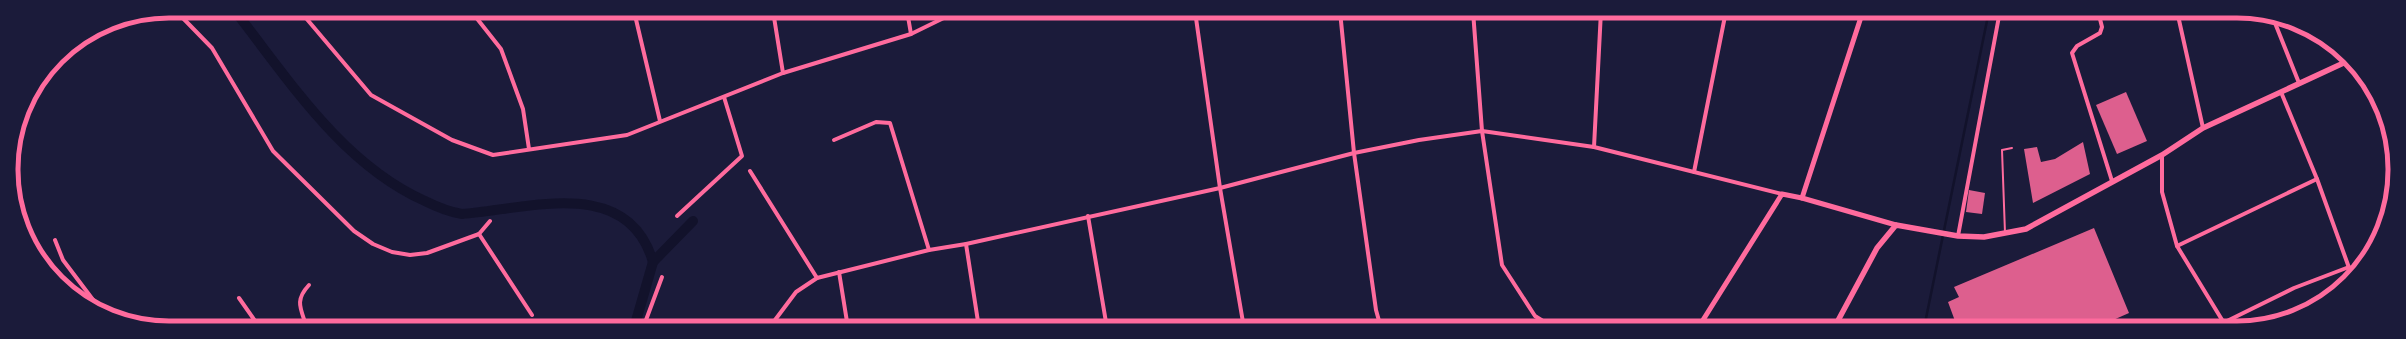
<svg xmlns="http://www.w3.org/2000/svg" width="2406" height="339" font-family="Helvetica,sans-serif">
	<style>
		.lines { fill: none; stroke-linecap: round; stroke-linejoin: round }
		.stream { stroke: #12122b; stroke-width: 2.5 }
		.canal { stroke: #12122b; stroke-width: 10 }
		.building { fill: #dd5f8e }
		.service { stroke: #ff6b9d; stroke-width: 2 }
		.minor { stroke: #ff6b9d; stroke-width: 4 }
		.tertiary { stroke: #ff6b9d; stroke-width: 5 }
		.secondary { stroke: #ff6b9d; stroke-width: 5.5 }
		.rim { fill: none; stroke: #ff6b9d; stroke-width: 5 }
	</style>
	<rect width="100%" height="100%" fill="#1b1b3a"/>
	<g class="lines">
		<!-- stream -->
		<polyline class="stream" points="1924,328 1989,11"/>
		<!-- canal -->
		<g class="canal">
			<path d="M235,11C289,80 342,164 425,201C437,207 449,212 462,214C527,209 628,175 653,262"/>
			<polyline points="634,328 653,262 693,221"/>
		</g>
	</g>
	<!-- building -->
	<g class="building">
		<polygon points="2126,92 2147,141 2117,154 2096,105"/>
		<polygon points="2083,142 2090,174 2033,203 2024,149 2037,147 2041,162 2055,159"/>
		<polygon points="1969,190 1985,193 1982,214 1966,212"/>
		<polygon points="2094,228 2129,313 2095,328 1939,328 1955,321 1948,302 1959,297 1954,287"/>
	</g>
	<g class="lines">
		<!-- service -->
		<polyline class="service" points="2005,233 2002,150 2012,148"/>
		<!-- minor -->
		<g class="minor">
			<polyline points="176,11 212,48 273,151 354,231 373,244 392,252 410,255 427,253 479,234 490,221"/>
			<polyline points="300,11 371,95 452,140 493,155 627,135 783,73 911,34 958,11"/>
			<polyline points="471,11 501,49 523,109 529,149"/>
			<polyline points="634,11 660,121"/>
			<polyline points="773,11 783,73"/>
			<polyline points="907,11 911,34"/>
			<polyline points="1195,11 1220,188 1244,328"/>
			<polyline points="1340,11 1354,153 1376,310 1381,328"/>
			<polyline points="1473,11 1482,131 1502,265 1535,316 1554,328"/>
			<polyline points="2098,11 2102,27 2100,33 2077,46 2072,53 2112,181"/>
			<polyline points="2177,11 2203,128"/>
			<polyline points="2273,18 2299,83"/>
			<polyline points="2281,92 2317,179 2352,276"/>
			<polyline points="834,140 876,122 890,123 929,250"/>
			<polyline points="1594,147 1601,11"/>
			<polyline points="2162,155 2162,192 2177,246 2227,328"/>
			<polyline points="750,171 817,278"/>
			<polyline points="1694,172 1726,11"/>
			<polyline points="677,216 742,156 724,97"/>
			<polyline points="1088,216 1107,328"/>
			<polyline points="479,234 532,315"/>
			<polyline points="1958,236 2000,11"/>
			<polyline points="55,240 63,260 103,313"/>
			<polyline points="966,244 979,328"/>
			<polyline points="2177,246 2317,179"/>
			<polyline points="839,272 848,328"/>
			<polyline points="239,298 260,328"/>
			<polyline points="2225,322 2294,288 2349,267"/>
			<path d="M307,328C301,309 294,301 309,285"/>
			<polyline points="643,328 662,277"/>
			<polyline points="769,328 796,292 817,278 929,250 966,244 1220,188 1354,153 1419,140 1482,131 1594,147 1782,194"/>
		</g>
		<!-- tertiary -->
		<g class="tertiary">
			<polyline points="1802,198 1863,11"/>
			<polyline points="1698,328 1782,194 1802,198 1896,225"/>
		</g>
		<!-- secondary -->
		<polyline class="secondary" points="1834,328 1877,248 1896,225 1958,236 1984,237 2026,229 2162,155 2203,128 2350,60"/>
	</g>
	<!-- crop -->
	<path d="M0 0H2406V339H0ZM169 18H2237A151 151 0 0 1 2388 169V170A151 151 0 0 1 2237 321H169A151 151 0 0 1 18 170V169A151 151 0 0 1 169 18Z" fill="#1b1b3a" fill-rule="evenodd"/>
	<path class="rim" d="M169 18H2237A151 151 0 0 1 2388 169V170A151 151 0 0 1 2237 321H169A151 151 0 0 1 18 170V169A151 151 0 0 1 169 18Z"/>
</svg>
